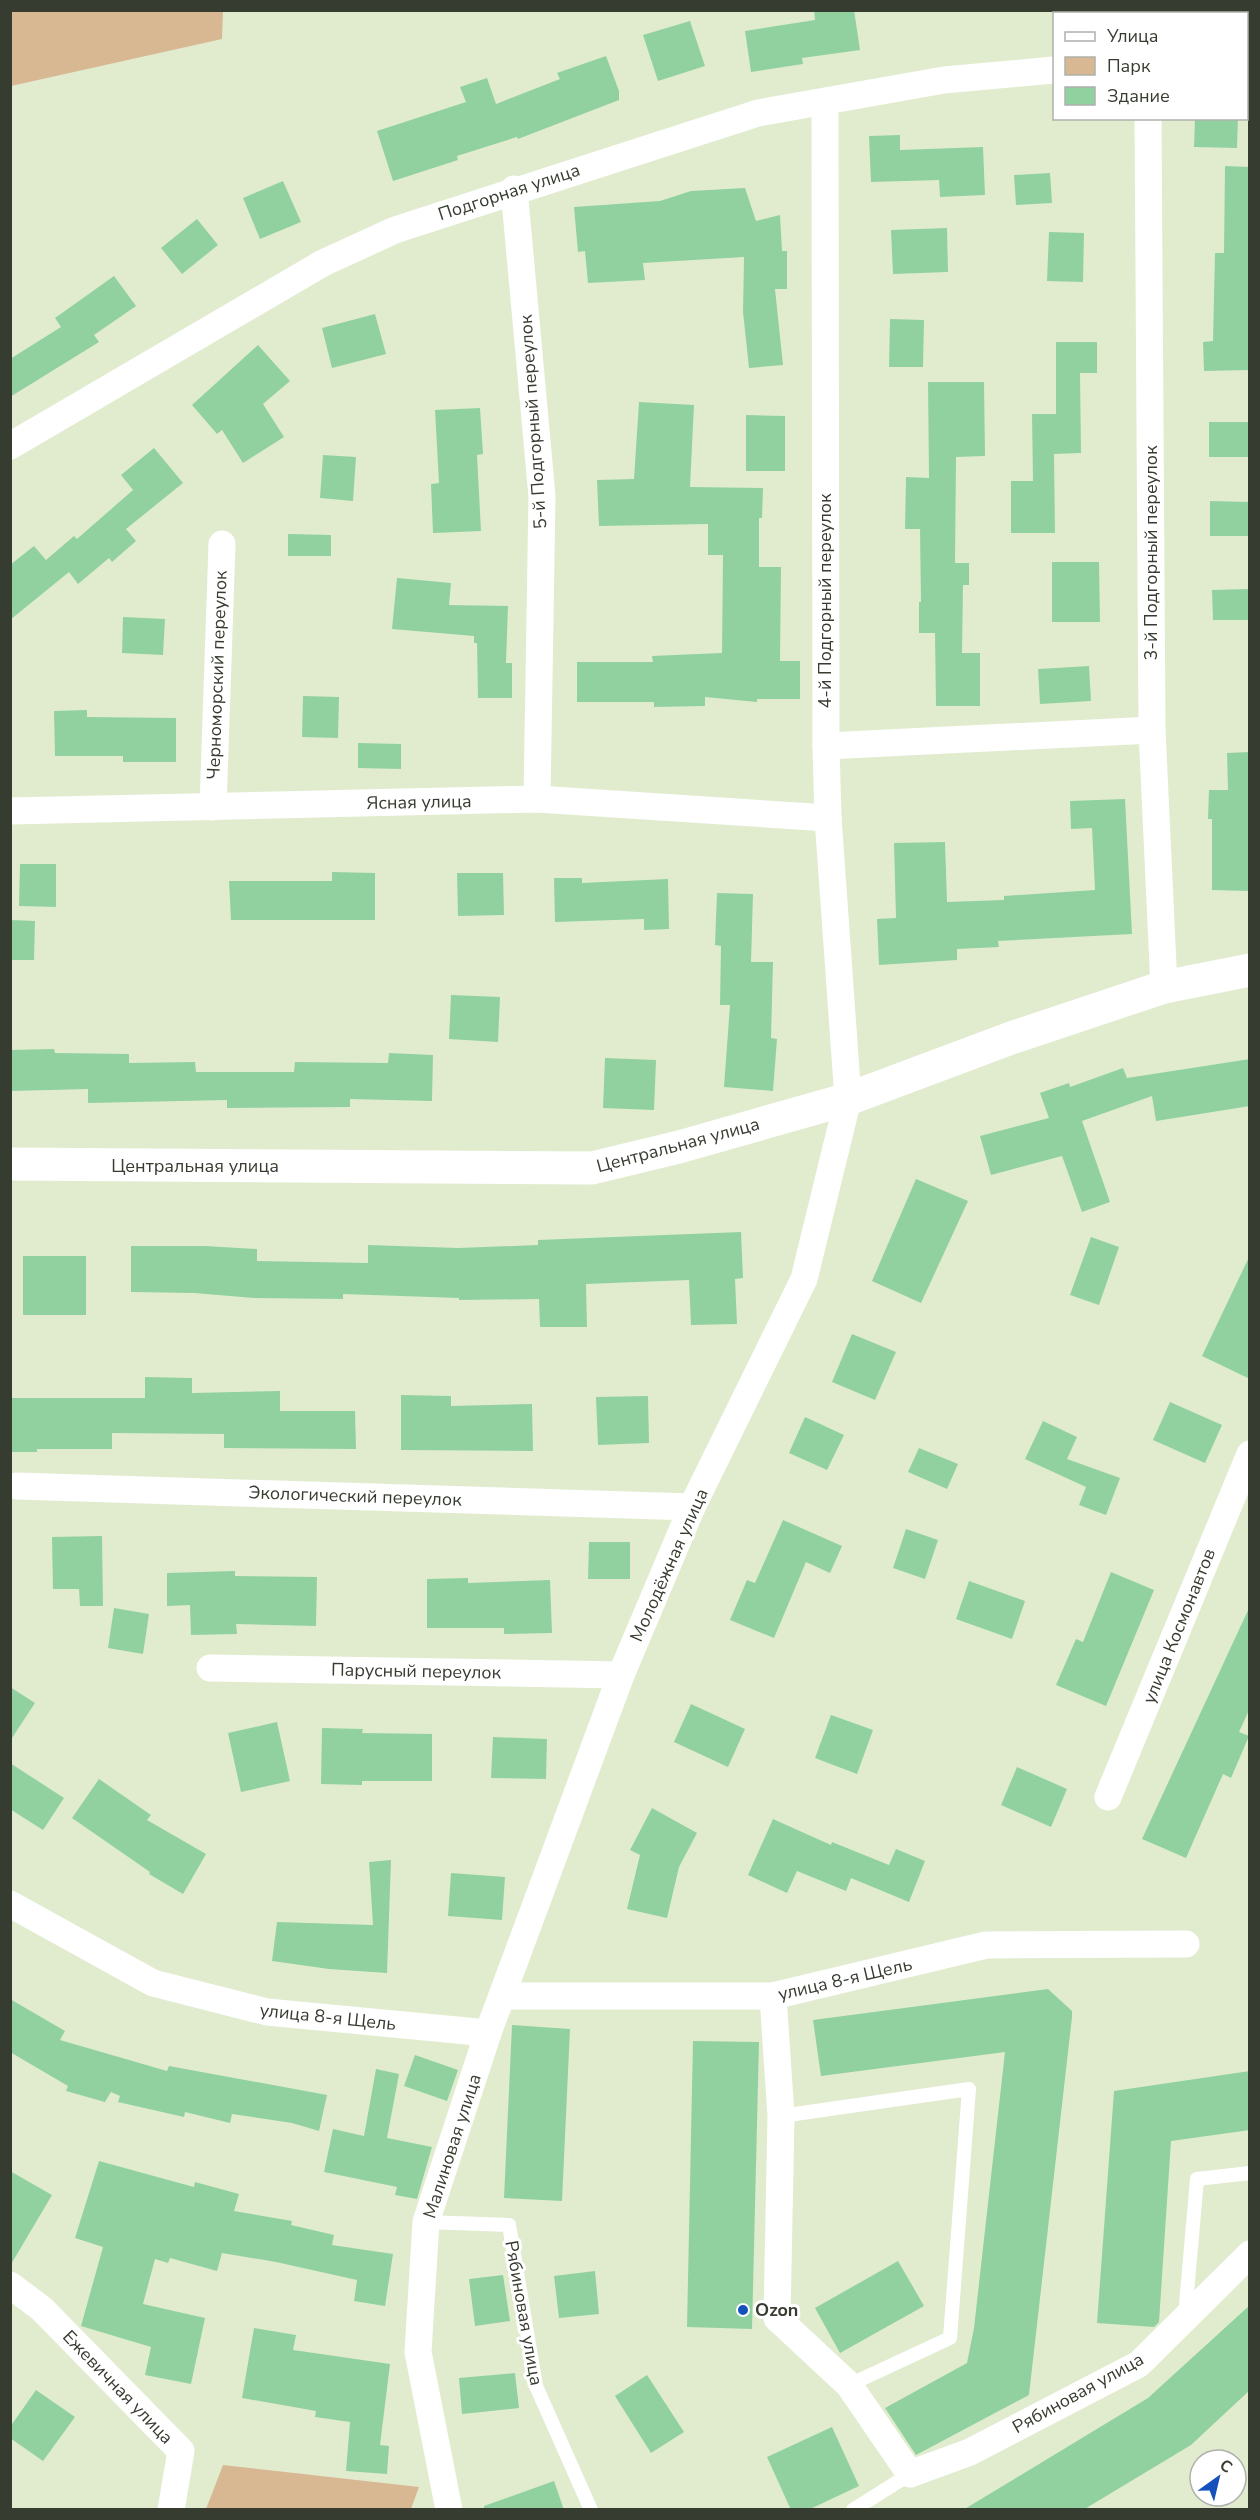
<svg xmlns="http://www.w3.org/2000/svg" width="1260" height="2520" font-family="'Nunito Sans',sans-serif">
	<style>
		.green { fill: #d8b793 }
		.building { fill: #91d1a0 }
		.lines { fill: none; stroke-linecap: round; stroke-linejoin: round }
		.service { stroke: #fff; stroke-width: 14 }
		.minor { stroke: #fff; stroke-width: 27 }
		.tertiary { stroke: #fff; stroke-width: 33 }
		.poi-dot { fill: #1551bd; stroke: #fff; stroke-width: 2 }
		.labels { text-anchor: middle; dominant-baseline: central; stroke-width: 6; stroke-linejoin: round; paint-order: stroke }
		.street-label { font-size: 18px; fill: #373c30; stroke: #fff }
		.poi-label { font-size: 18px; font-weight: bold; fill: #373c30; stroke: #fff; text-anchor: start }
	</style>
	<rect width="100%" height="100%" fill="#e1eccf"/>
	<!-- green -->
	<g class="green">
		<polygon points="10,11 223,11 222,39 11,86"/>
		<polygon points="223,2465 419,2487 411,2509 206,2509"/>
	</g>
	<!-- building -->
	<g class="building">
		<polygon points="814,10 854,10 860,50 802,58 803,64 751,72 745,31 815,20"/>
		<polygon points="690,21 705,66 658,81 643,35"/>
		<polygon points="606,56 619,91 619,100 518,139 517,137 457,156 458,160 393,181 377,131 466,102 460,87 487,78 496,104 560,79 557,73"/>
		<polygon points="1195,118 1238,118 1237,148 1194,147"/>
		<polygon points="900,135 900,150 983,147 985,195 940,197 939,180 871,182 869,136"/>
		<polygon points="1225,166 1250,167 1250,370 1204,371 1203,342 1213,341 1215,253 1224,253"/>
		<polygon points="1050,173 1052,203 1016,205 1014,175"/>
		<polygon points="283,181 301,222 260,239 243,198"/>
		<polygon points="745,188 756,221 780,215 782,251 787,251 787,289 775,289 783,365 749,368 743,312 744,257 643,263 645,280 588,283 585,251 578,252 574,207 660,201 691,191"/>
		<polygon points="197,219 218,245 182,274 161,248"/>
		<polygon points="947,228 948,272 893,274 891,230"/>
		<polygon points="1049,232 1084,233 1083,282 1047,281"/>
		<polygon points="114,276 136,306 94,335 99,342 10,397 10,359 61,327 55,318"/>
		<polygon points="375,314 386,354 332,368 322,328"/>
		<polygon points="890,319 924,320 923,367 889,367"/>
		<polygon points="1056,342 1097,342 1097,373 1080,373 1081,453 1054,454 1055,533 1011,533 1011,481 1033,481 1032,414 1056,414"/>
		<polygon points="258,345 290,381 263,404 284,437 243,463 222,430 217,434 192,405"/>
		<polygon points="928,382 984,382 985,456 956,457 955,563 969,563 969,585 963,585 962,653 980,653 980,706 936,706 935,633 919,633 919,602 921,602 920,529 905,529 906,477 929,478"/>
		<polygon points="639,402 694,405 690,487 763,488 762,518 759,518 759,567 781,567 780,661 800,661 800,699 757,699 757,702 705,697 705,706 654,707 654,702 577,702 577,662 653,662 652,656 722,653 723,555 708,555 708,524 599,526 597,480 634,479"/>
		<polygon points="480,408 483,454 477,455 481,531 433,533 431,484 439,483 435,410"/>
		<polygon points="746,415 785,416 785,471 746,471"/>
		<rect x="1209" y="422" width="41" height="35"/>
		<polygon points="154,448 183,483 126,529 136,541 112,562 109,558 78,584 69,572 10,620 10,565 34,546 46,560 74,536 77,539 133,490 121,475"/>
		<polygon points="323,455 356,457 353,501 320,498"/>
		<polygon points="1210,501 1250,502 1250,536 1210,536"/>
		<polygon points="288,534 331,535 331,556 288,556"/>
		<polygon points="1052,562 1099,562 1100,622 1052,622"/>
		<polygon points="397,578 451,583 449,605 508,606 506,663 512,663 512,698 478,698 477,643 474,643 474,636 392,629"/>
		<polygon points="1250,589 1250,620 1213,620 1212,590"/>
		<polygon points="123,617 165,619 163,655 122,653"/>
		<polygon points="1089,666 1091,701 1040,704 1038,669"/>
		<polygon points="303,696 339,697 338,738 302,737"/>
		<polygon points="87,710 87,717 176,718 176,762 123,762 123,756 55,756 54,711"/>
		<polygon points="358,743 401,744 401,769 358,768"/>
		<polygon points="1250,752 1250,891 1212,890 1212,819 1208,819 1209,790 1228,790 1227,753"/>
		<polygon points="1125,799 1132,934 998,941 999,947 957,949 957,960 879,965 877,919 896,918 894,843 945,842 947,902 1004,900 1004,896 1095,890 1092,828 1071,829 1070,801"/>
		<polygon points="20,864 56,864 56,907 19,906"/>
		<polygon points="332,872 375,873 375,920 231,920 229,881 332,881"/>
		<polygon points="457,873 503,873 504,915 458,916"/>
		<polygon points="554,878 582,878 582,883 668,879 669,929 644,930 644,919 555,922"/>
		<polygon points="717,893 753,894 751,962 773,962 771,1038 777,1039 773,1091 724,1087 730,1005 720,1005 721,946 715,945"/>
		<polygon points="10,920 35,921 34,960 10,960"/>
		<polygon points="451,995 500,997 498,1042 449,1039"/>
		<polygon points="54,1049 55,1053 129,1054 129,1063 195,1062 196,1072 294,1072 295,1062 388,1063 389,1053 433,1055 432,1101 350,1099 350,1107 227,1108 227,1100 88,1103 88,1089 10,1091 10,1050"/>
		<polygon points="605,1058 656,1060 654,1110 603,1108"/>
		<polygon points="1250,1059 1250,1106 1156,1121 1152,1096 1082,1121 1110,1202 1082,1212 1062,1156 991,1175 980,1136 1049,1118 1040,1093 1069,1083 1070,1087 1123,1068 1127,1078"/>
		<polygon points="916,1179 968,1201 921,1303 872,1281"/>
		<polygon points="741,1232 743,1278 735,1279 737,1324 691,1325 689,1280 586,1284 587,1327 540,1327 539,1299 459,1300 459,1298 343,1294 343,1299 254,1298 194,1293 131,1292 131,1246 205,1246 257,1249 257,1261 368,1263 368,1245 458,1248 538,1245 538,1240"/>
		<polygon points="1091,1237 1119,1247 1099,1305 1070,1295"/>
		<polygon points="1250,1255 1250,1379 1202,1356"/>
		<rect x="23" y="1256" width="63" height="59"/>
		<polygon points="852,1334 896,1352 875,1400 832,1382"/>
		<polygon points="145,1377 192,1378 192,1393 280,1391 280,1411 355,1411 356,1449 224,1448 224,1434 112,1433 112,1449 37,1449 37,1452 10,1452 10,1398 145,1398"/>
		<polygon points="401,1395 451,1396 451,1406 532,1404 533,1451 401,1450"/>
		<polygon points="648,1396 649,1443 598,1445 596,1397"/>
		<polygon points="1170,1402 1222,1425 1205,1463 1153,1440"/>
		<polygon points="805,1417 844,1435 827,1470 789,1453"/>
		<polygon points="1043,1421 1077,1437 1067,1459 1120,1478 1106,1515 1079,1505 1086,1487 1025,1459"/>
		<polygon points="919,1448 958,1464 947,1489 908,1472"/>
		<polygon points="783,1520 842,1546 830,1573 806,1562 774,1638 730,1620 747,1580 755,1583"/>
		<polygon points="906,1529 938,1540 925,1579 893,1568"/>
		<polygon points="102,1536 103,1606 80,1606 79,1589 53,1589 52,1537"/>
		<polygon points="589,1542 630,1542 630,1579 588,1579"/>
		<polygon points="235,1571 235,1576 317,1577 316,1626 236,1624 237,1634 191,1635 190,1605 167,1606 167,1573"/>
		<polygon points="1111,1572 1154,1590 1106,1706 1056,1685 1076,1639 1083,1642"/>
		<polygon points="468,1578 468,1583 550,1580 552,1633 504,1634 504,1628 427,1628 427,1579"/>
		<polygon points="969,1581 1025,1601 1012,1639 956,1619"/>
		<polygon points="1250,1606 1250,1708 1239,1732 1249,1736 1231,1778 1223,1774 1186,1858 1142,1839"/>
		<polygon points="114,1608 149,1614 143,1654 108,1648"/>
		<polygon points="10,1687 35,1703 10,1741"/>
		<polygon points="691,1704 745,1729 728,1767 674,1742"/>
		<polygon points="831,1715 873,1730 857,1774 815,1758"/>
		<polygon points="277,1722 290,1781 241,1792 228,1733"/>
		<polygon points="322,1728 363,1729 362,1733 432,1734 432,1781 362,1781 362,1785 321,1784"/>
		<polygon points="493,1737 547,1739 546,1779 491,1778"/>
		<polygon points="10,1763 64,1798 43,1830 10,1809"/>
		<polygon points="1017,1767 1067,1789 1051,1827 1001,1805"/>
		<polygon points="99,1779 151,1815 147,1820 206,1854 183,1894 149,1874 150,1872 72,1818"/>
		<polygon points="652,1808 697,1833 679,1867 667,1918 627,1909 640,1855 630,1850"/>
		<polygon points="773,1819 831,1845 832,1842 889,1865 896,1849 925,1861 909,1902 851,1878 846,1891 797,1871 787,1893 748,1875"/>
		<polygon points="391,1860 387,1973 329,1969 272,1961 277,1922 373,1925 369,1862"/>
		<polygon points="451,1873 505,1877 502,1920 448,1916"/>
		<polygon points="1048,1989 1072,2011 1072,2017 1029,2395 916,2455 885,2408 967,2363 974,2328 1005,2052 821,2076 813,2020"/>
		<polygon points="10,1999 65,2031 60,2040 167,2071 169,2066 327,2095 319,2131 292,2123 232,2114 230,2123 185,2112 184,2117 118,2102 120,2096 111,2092 105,2102 66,2091 68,2086 10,2052"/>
		<polygon points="512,2025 570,2029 562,2201 504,2198"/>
		<polygon points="693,2041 759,2042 752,2329 687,2327"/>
		<polygon points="415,2055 458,2070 447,2101 404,2086"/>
		<polygon points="376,2069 399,2074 387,2138 432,2147 417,2199 395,2195 397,2187 324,2172 333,2129 364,2136"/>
		<polygon points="1250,2071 1250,2130 1171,2141 1159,2322 1154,2327 1097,2323 1114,2091"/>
		<polygon points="99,2161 194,2187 195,2182 239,2194 234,2211 292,2221 291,2225 334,2235 332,2245 393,2254 385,2306 354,2301 357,2280 276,2262 222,2253 217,2271 170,2258 168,2263 155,2259 143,2304 205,2318 191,2384 145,2375 151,2347 81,2326 103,2247 75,2238"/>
		<polygon points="10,2171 52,2195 10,2266"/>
		<polygon points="898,2261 924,2306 840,2353 815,2308"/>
		<polygon points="595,2271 599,2314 559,2318 554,2276"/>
		<polygon points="503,2275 510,2321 475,2326 469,2279"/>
		<polygon points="1250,2305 1250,2390 1191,2445 1083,2510 963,2510 1148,2398"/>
		<polygon points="254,2328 296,2335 293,2350 390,2364 380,2445 389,2446 387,2474 346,2471 350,2422 315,2417 316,2411 242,2398"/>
		<polygon points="515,2373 519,2408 462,2414 459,2378"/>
		<polygon points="647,2375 684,2432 651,2453 615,2396"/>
		<polygon points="36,2390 75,2417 43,2461 10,2438 10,2427"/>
		<polygon points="832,2427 859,2486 808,2510 791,2510 767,2457"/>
		<polygon points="554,2481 564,2510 484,2510 484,2506"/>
	</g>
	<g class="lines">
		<!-- service -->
		<g class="service">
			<polyline points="781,2116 969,2089 950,2338 849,2385"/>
			<polyline points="426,2222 509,2225 536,2386 591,2510"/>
			<polyline points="1185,2316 1197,2179 1250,2173"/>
			<polyline points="853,2510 910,2474"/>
		</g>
		<!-- minor -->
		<g class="minor">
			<polyline points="1246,43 1250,43"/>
			<polyline points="1148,118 1152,730 1164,987"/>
			<polyline points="514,189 542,496 537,799"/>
			<polyline points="10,446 323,263 395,230 758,113 944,80 1054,70"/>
			<polyline points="826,746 1152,730"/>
			<polyline points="213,807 222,544"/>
			<polyline points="10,811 537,799 828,818"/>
			<polyline points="17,1486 692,1507"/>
			<polyline points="210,1668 621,1675"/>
			<polyline points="1108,1797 1250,1454"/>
			<polyline points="10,1904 153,1983 267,2012 488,2033"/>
			<polyline points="502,1996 773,1996 986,1945 1186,1944"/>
			<polyline points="773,1996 781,2116 777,2318 849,2385 910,2474 970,2452 1139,2364 1250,2254"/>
			<polyline points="10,2285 42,2309 181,2451 171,2510"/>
			<polyline points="449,2510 418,2352 426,2222 488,2033 621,1675 692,1507 804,1279 848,1099 828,818 826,746 825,102"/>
		</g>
		<!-- tertiary -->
		<polyline class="tertiary" points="10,1164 592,1168 679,1147 848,1099 1014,1037 1164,987 1250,970"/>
	</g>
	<!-- markers -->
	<circle class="poi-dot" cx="743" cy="2310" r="6"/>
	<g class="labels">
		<!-- street labels -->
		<g class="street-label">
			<text transform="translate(509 192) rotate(-18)">Подгорная улица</text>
			<text transform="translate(533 422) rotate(-94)">5-й Подгорный переулок</text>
			<text transform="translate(1151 553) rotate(-90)">3-й Подгорный переулок</text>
			<text transform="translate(825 601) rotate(-90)">4-й Подгорный переулок</text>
			<text transform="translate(217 675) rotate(-88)">Черноморский переулок</text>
			<text transform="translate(419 802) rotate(-1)">Ясная улица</text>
			<text transform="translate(678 1145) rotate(-15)">Центральная улица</text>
			<text x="195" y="1166">Центральная улица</text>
			<text transform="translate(355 1496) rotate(2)">Экологический переулок</text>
			<text transform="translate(669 1565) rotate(-66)">Молодёжная улица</text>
			<text transform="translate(1179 1626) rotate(-68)">улица Космонавтов</text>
			<text transform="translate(416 1671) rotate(1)">Парусный переулок</text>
			<text transform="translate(845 1979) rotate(-13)">улица 8-я Щель</text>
			<text transform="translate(328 2017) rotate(6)">улица 8-я Щель</text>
			<text transform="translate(452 2146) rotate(-72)">Малиновая улица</text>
			<text transform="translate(524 2313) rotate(80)">Рябиновая улица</text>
			<text transform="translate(118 2387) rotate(46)">Ежевичная улица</text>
			<text transform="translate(1078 2393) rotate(-29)">Рябиновая улица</text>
		</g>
		<!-- poi labels -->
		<g class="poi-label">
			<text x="755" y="2310">Ozon</text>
		</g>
	</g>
	<!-- border -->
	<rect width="1260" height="2520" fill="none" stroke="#373c30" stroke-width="24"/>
	<!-- legend -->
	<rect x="1053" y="12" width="195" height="108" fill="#ffffff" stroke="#afb1ac" stroke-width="1.5"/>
	<rect x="1065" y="32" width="30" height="9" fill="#ffffff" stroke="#afb1ac" stroke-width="1.5"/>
	<text x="1107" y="42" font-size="18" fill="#373c30">Улица</text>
	<rect x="1065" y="57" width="30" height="18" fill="#d8b793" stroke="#afb1ac" stroke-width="1.5"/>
	<text x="1107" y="72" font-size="18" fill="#373c30">Парк</text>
	<rect x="1065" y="87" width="30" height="18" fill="#91d1a0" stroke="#afb1ac" stroke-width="1.5"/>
	<text x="1107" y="102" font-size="18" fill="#373c30">Здание</text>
	<!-- north arrow -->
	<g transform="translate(1218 2478) rotate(34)"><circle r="28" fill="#ffffff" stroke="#afb1ac" stroke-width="1.5"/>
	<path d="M0-4.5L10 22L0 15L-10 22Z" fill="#1551bd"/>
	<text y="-9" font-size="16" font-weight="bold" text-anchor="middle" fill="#373c30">С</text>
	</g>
</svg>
